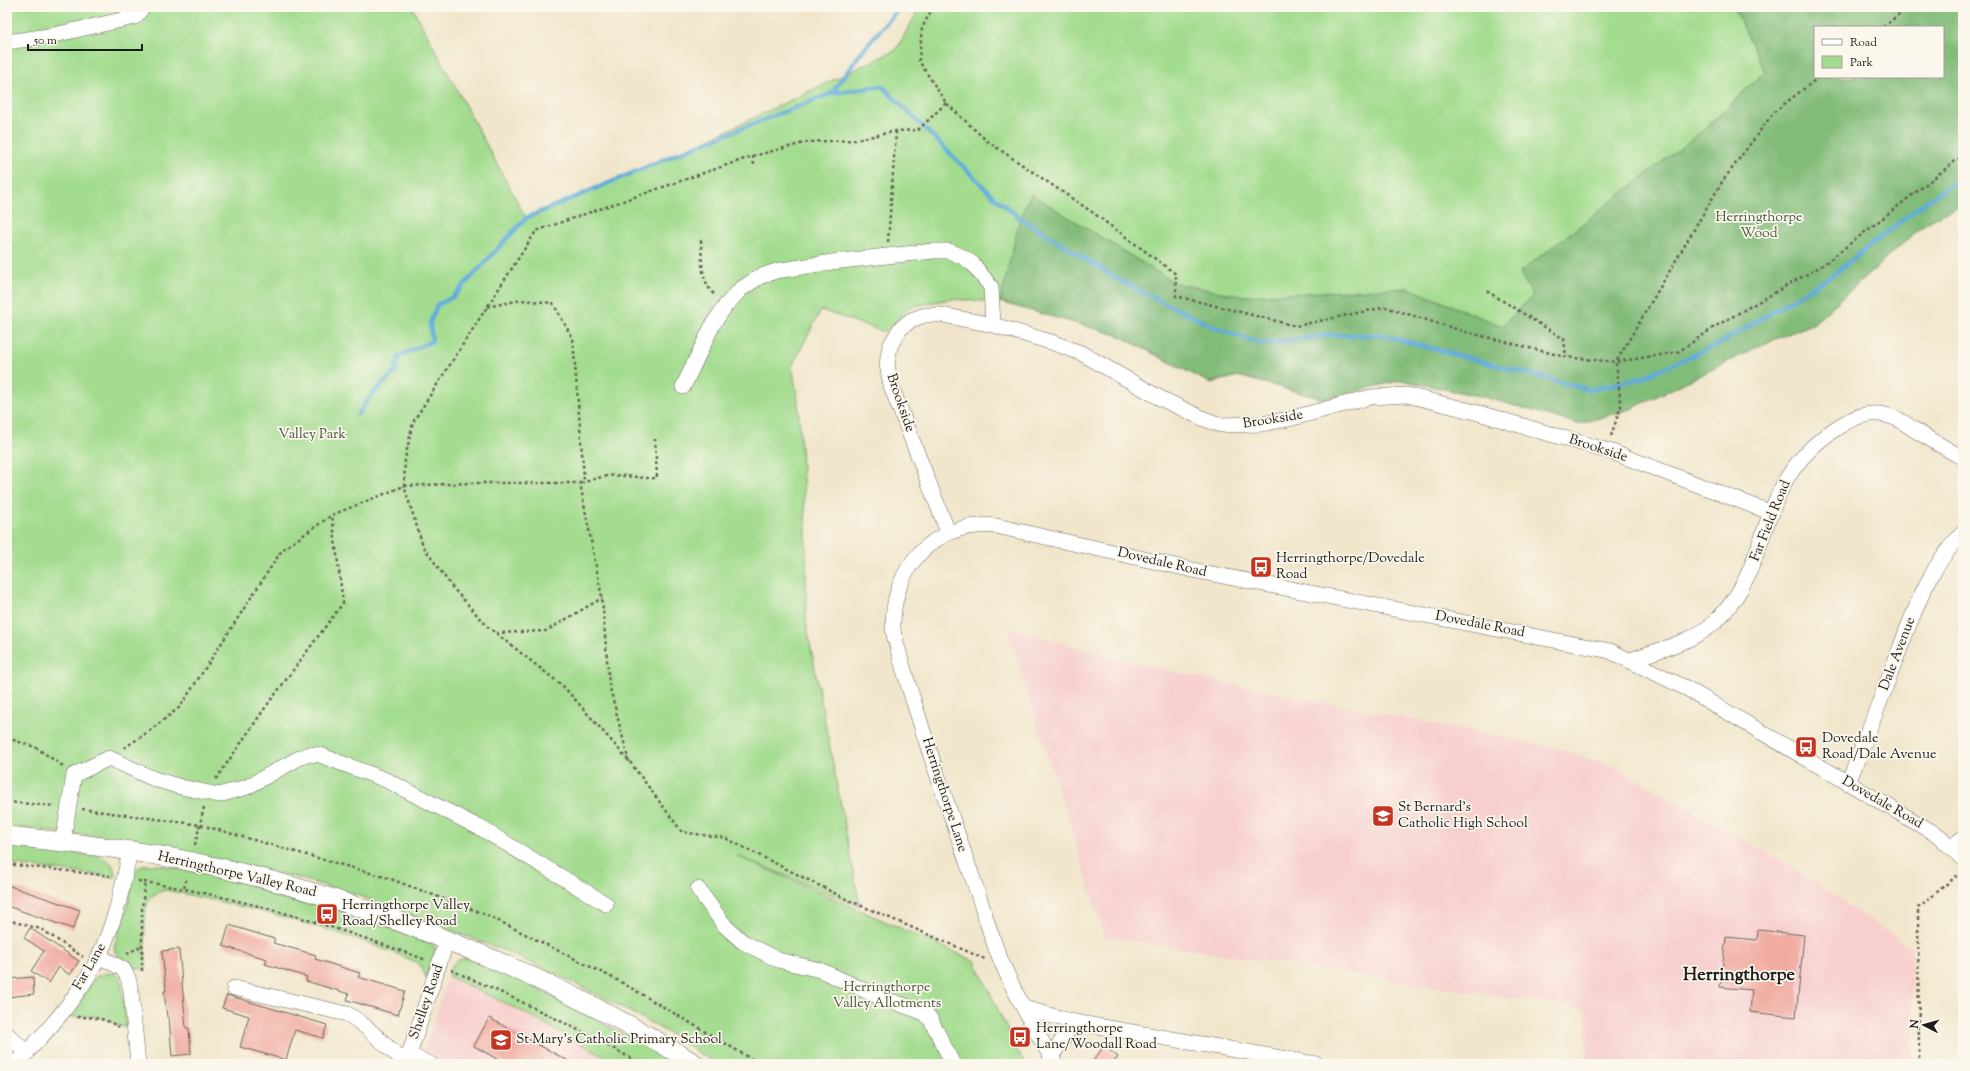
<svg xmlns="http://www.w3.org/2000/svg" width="1970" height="1071" font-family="'Sorts Mill Goudy',serif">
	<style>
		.built { fill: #f7d0ce }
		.green { fill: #a3dc8e; stroke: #607c55 }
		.forest { fill: #82bc79; stroke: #4f6c4a; fill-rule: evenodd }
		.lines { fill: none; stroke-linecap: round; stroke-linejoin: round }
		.stream { stroke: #61acd9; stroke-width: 4.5 }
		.building { fill: #f1aca1 }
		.minor-casing { stroke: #676359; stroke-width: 16 }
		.major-casing { stroke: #676359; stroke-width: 20 }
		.path { stroke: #676359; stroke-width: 2.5; stroke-dasharray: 3 3; stroke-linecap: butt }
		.minor { stroke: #fff; stroke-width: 15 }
		.major { stroke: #fff; stroke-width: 19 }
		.labels { text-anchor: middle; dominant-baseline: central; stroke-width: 3.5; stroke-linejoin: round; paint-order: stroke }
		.park-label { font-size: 14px; fill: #44563e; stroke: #fbf7ec }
		.street-label { font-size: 14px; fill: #1c1c1c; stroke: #fbf7ec }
		.poi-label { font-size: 14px; fill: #1c1c1c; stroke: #fbf7ec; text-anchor: start }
		.district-label { font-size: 18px; font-weight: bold; fill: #1c1c1c; stroke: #fbf7ec }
	</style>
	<rect width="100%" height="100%" fill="#fbf7ec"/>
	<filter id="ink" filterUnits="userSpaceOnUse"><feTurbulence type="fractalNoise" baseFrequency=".025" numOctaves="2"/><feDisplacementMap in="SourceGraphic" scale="8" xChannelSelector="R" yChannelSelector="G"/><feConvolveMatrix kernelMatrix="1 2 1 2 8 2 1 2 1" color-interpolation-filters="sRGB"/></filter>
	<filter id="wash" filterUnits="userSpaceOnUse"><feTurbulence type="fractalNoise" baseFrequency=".012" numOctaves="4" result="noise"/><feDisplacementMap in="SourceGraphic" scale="16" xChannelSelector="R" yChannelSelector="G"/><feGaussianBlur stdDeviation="0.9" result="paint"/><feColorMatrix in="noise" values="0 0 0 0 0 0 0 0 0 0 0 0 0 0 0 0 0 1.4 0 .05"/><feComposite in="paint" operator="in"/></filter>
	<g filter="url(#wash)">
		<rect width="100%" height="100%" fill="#f1e6cb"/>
		<!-- built -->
		<g class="built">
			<polygon points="1010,628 1112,658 1225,683 1558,748 1614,767 1787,864 1912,948 1912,1064 1588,1064 1585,1009 1105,937 1010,639"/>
			<polygon points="448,976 531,1016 617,1064 420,1064"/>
		</g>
		<!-- green -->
		<g class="green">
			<polygon points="7,7 412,7 526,218 684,151 896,50 920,7 1734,7 1765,71 1502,326 1484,397 1401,380 1324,399 1238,376 1210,383 1118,335 1000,302 950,299 909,307 885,332 821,310 792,366 798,401 806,529 806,622 860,906 737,856 975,961 1018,1052 1026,1064 716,1064 669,1033 614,1003 558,975 503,950 360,896 299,878 169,849 98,837 7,826"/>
			<path d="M7,846L99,856C110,860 115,865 115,877L7,864Z"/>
			<path d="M144,865H160L230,879L333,907L428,941L435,947V954L426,978L422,968L416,962C336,927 251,908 166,890C160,892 153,893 150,899C141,913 146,952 146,969L132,967L116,954L114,947L129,901L133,877L137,869Z"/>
			<path d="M466,958L517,978L644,1045L676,1064H617L531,1016L448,976C451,965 454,960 466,958Z"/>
			<path d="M107,973L116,974L121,980L126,1027C117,1028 114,1022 106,1019C94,1015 80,1017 68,1017L96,977Z"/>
		</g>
		<!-- forest -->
		<path class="forest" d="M1734,7H1963V204L1926,223L1813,324L1770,341L1631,409L1578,424L1484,397L1401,380L1324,399L1238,376L1210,383L1118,335L1000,302L1020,218L1031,194L1175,283L1241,296L1408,288L1502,326L1533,296L1520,272L1710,125L1765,71ZM1815,27H1943V77H1815Z"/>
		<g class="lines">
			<!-- stream -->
			<g class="stream">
				<polyline points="832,93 863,50 900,7"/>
				<polyline points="358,414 372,394 395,372 399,356 432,341 430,323 437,305 453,297 526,218 684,151 832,93 882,86 994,197 1020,218 1124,283 1212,326 1262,344 1330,335 1381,335 1590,390 1641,378 1721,343 1834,274 1924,203 1963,177"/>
			</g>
		</g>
		<g id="blocks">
			<!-- building -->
			<g class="building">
				<polygon points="7,885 80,910 73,929 7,906"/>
				<polygon points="229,925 275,939 273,943 316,955 315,959 360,973 358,977 405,991 398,1015 347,1000 349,994 306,981 307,977 265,964 267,959 223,946"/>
				<polygon points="30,928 79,961 70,975 59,967 49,983 31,971 44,951 24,938"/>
				<polygon points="1758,930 1804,935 1796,1017 1750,1012 1752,990 1720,987 1726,937 1757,940"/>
				<polygon points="179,949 186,1028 189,1028 191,1054 172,1056 169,1017 167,1017 164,991 166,991 162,951"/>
				<polygon points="33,977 34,994 7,997 7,979"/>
				<polygon points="227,995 327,1025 323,1038 295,1030 286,1060 240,1047 249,1016 222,1008"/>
				<polygon points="489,1018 574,1064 506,1064 474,1046"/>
				<polygon points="1104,1046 1118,1057 1113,1064 1091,1064"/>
			</g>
		</g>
	</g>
	<g filter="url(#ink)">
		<use href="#blocks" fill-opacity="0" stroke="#676359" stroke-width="1"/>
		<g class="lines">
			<!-- minor casing -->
			<g class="minor-casing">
				<g id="minor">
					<polyline points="7,42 49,36 135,17 143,7"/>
					<polyline points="683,387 713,324 726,305 741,289 759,277 776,271 832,262 933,251 949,251 963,257 973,264 991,287 993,325"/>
					<polyline points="948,532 891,386 887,364 890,346 900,329 911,320 925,315 942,315 993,325 1051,342 1081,353 1160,398 1204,419 1221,425 1262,424 1289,419 1371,397 1407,395 1475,412 1612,452 1772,513"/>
					<path d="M1631,660C1660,649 1696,642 1718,619C1758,579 1760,524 1787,478C1801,456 1821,437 1843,424C1858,415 1875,410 1892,417C1900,419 1907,425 1913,429C1930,439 1946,449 1963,458"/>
					<path d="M1848,783C1864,743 1879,704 1894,664C1912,618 1927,568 1963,533"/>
					<polyline points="63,841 74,775 109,758 154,779 181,787 219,795 247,787 299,758 310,754 320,755 386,780 484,830 606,904"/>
					<polyline points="1952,846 1963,838"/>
					<polyline points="698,889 725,926 743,942 778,960 820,970 877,996 925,1013 931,1020 953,1064"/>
					<polyline points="99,956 123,969 128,978 131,991 138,1064"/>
					<path d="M234,988L347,1014C370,1026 385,1048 407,1062"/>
					<polyline points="1024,1008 1074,1022 1316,1064"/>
					<polyline points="7,1034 27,1053"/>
					<polyline points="409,1055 430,1064"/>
					<polyline points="1051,1057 1074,1022"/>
					<path d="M14,1064C43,1038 83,991 99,956C115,922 123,887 130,850"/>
					<polyline points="406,1064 447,940"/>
					<path d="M1055,1064C1036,1031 1017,998 1002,963C991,938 984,911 975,885C957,833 939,781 922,728C914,702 905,676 898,649C896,642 893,634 893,627C892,567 934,521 996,526L1202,572L1610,651L1686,688L1939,836L1963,859"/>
				</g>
			</g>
			<!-- major casing -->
			<g class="major-casing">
				<path id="major" d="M7,836C69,842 131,849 193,862C281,880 365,907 449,941C534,975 617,1015 695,1064"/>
			</g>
			<!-- path -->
			<g class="path">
				<polyline points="933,7 922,28 919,61 946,103 987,141 1092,212 1176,274 1176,296 1296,326 1385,307 1466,332 1566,357 1616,362 1678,352 1716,326 1823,265 1963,155"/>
				<polyline points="1883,27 1901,13 1904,7"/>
				<polyline points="946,103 918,130 896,131 855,140 808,142 753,156 536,231 413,422 405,459 404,486 423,546 452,587 488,627 564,687 630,762 682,832 725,838 848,900 985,959"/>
				<polyline points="753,156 754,166"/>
				<path d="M701,240C702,259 700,282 715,295"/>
				<polyline points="888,242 896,131"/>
				<polyline points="1487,291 1564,339 1566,357"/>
				<polyline points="487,307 521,300 553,303 573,339 584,478 580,483"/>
				<polyline points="1611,436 1621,406 1616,362 1722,182 1774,112 1819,77"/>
				<path d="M581,483C589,481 599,477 608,476C625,474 640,479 657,478L655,439"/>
				<polyline points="496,633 546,631 602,598"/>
				<polyline points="7,738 35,747 63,766"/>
				<polyline points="124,748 148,732 180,707 282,550 332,515 404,486 469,483 580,483 602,598 609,684 629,762"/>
				<polyline points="216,779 265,708 343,603 332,515"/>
				<polyline points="7,802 55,806"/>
				<polyline points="82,809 201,825 388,878 487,915 621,982 760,1064"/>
				<polyline points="195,845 204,807"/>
				<polyline points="7,864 110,876"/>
				<path d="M138,881C237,896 332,925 426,960"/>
				<polyline points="184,888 187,877"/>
				<polyline points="7,920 41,929 83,957"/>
				<polyline points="127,954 141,946"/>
				<path d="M451,970C516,998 579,1029 641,1064"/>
				<polyline points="142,971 142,909 145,882"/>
				<path d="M77,1017C94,1017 105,1018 119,1027"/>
				<polyline points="1919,1064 1918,908 1960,873"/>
			</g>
			<!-- minor -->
			<use href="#minor" class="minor"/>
			<!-- major -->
			<use href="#major" class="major"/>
		</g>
	</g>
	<!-- icons -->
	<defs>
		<g id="bus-square" transform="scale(1.15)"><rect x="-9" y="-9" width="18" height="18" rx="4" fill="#c8321e" stroke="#fbf7ec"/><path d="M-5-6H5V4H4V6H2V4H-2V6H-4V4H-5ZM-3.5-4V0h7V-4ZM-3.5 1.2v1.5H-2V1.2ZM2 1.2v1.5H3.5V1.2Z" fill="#fff"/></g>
		<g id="school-square" transform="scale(1.15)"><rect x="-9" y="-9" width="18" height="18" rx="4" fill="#c8321e" stroke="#fbf7ec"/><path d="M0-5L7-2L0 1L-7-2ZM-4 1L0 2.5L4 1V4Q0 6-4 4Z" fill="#fff"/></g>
	</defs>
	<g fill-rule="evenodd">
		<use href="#bus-square" x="1261" y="567"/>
		<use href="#bus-square" x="1806" y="747"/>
		<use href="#school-square" x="1383" y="816"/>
		<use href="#bus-square" x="327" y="914"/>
		<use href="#bus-square" x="1020" y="1037"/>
		<use href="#school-square" x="501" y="1040"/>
	</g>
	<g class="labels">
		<!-- park labels -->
		<g class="park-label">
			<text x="1759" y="218">Herringthorpe<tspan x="1759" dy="16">Wood</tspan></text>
			<text x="312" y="435">Valley Park</text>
			<text x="887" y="988">Herringthorpe<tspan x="887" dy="16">Valley Allotments</tspan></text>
		</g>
		<!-- street labels -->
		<g class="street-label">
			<text transform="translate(900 403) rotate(71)">Brookside</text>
			<text transform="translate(1273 420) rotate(-9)">Brookside</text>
			<text transform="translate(1598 449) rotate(18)">Brookside</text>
			<text transform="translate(1771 521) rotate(-68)">Far Field Road</text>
			<text transform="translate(1162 563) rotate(13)">Dovedale Road</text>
			<text transform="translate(1480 625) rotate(11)">Dovedale Road</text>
			<text transform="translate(1898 654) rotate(-69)">Dale Avenue</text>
			<text transform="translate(944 795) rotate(72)">Herringthorpe Lane</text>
			<text transform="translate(1882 803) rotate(30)">Dovedale Road</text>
			<text transform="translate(237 875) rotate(13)">Herringthorpe Valley Road</text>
			<text transform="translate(90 967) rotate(-60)">Far Lane</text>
			<text transform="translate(427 1002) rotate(-71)">Shelley Road</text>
		</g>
		<!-- poi labels -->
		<g class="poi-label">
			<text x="1276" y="559">Herringthorpe/Dovedale<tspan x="1276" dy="16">Road</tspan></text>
			<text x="1822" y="739">Dovedale<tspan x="1822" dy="16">Road/Dale Avenue</tspan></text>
			<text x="1398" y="808">St Bernard's<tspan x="1398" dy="16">Catholic High School</tspan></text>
			<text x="342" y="906">Herringthorpe Valley<tspan x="342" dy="16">Road/Shelley Road</tspan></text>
			<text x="1036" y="1029">Herringthorpe<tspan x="1036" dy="16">Lane/Woodall Road</tspan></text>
			<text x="516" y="1040">St Mary's Catholic Primary School</text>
		</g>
		<!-- district labels -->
		<g class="district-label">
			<text x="1739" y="976">Herringthorpe</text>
		</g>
	</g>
	<!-- margin -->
	<rect width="1970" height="1071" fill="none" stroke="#fbf7ec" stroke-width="24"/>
	<!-- legend -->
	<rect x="1814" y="26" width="130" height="52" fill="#fbf7ec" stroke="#a29f99"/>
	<rect x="1822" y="39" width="20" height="6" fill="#ffffff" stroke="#a29f99"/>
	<text x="1850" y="46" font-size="12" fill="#1c1c1c">Road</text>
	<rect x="1822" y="56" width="20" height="12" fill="#a3dc8e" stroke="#a29f99"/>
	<text x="1850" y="66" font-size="12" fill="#1c1c1c">Park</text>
	<!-- north arrow -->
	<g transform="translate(1924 1025) rotate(276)" stroke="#fbf7ec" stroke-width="3" paint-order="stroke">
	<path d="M0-3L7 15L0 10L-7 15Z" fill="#1c1c1c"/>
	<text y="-6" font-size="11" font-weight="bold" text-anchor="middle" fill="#1c1c1c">N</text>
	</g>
	<!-- scale -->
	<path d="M28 44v6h114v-6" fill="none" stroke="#1c1c1c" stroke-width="2"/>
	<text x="34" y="44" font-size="12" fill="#1c1c1c" stroke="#fbf7ec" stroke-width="3" paint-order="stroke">50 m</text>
</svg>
